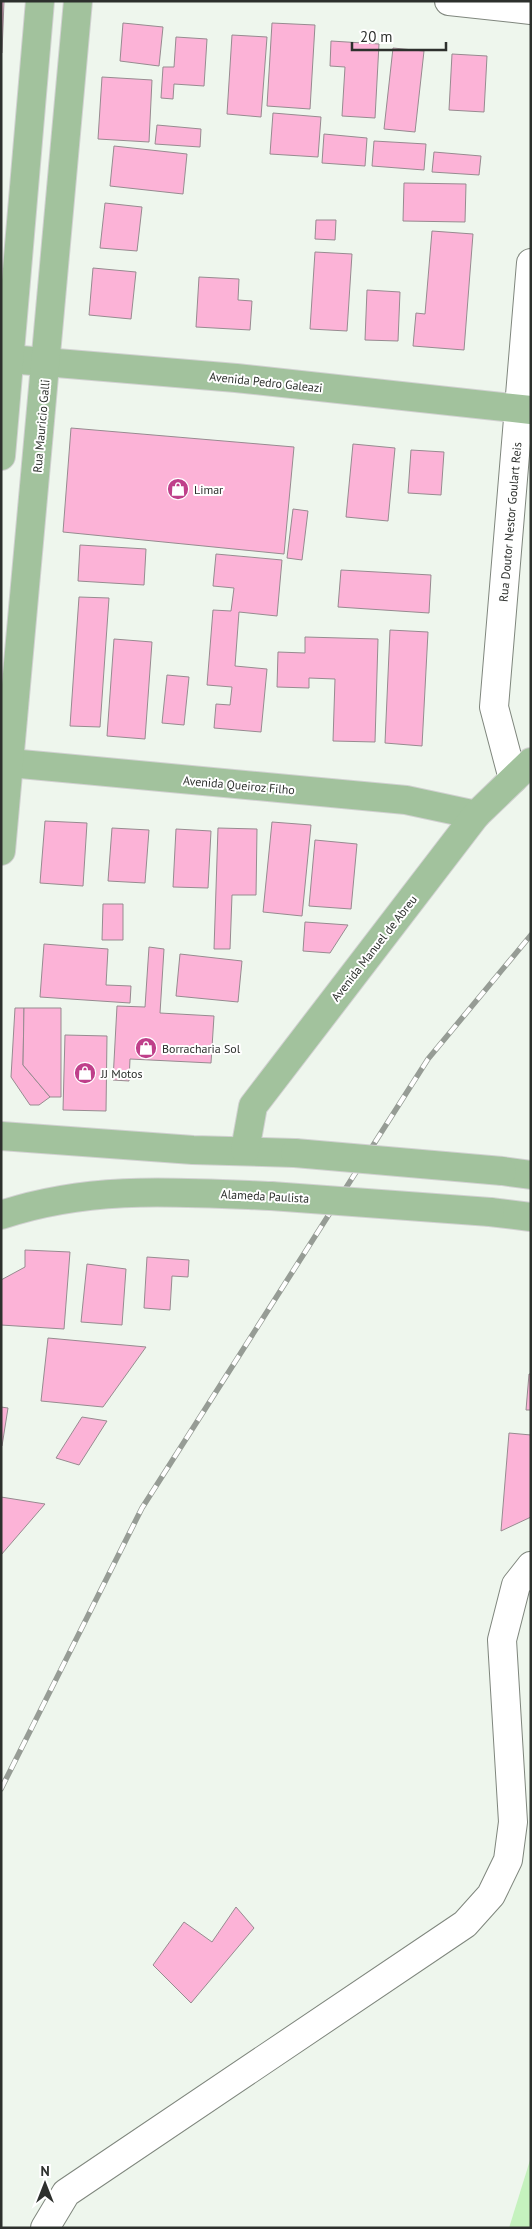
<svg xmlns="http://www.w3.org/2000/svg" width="532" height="2229" font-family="'PT Sans',sans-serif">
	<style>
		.green { fill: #c5f2be }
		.building { fill: #fcb3d7; stroke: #978b90 }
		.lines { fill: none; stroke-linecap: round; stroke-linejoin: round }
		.minor-casing { stroke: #7f867d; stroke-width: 30 }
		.major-casing { stroke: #d1d1d1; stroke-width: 30 }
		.minor { stroke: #fff; stroke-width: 28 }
		.major { stroke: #a2c29d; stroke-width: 28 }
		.rail-casing { stroke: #969c95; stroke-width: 5.5 }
		.rail { stroke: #fff; stroke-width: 4; stroke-dasharray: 11; stroke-linecap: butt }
		.major-bridge-casing { stroke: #d1d1d1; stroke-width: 30; stroke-linecap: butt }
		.major-bridge { stroke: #a2c29d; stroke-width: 28 }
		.labels { text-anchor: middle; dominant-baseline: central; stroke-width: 4; stroke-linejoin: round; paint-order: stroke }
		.street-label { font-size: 12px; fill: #2d302d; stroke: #fff }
		.poi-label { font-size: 12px; fill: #2d302d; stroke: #fff; text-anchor: start }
	</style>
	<rect width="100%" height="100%" fill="#eef6ed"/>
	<!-- green -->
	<polygon class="green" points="531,2157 531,2228 509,2228"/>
	<!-- building -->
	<g class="building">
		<polygon points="1,1 4,1 2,53 1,53"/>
		<polygon points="123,23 163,27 159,66 120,61"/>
		<polygon points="272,23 315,25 310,109 267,106"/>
		<polygon points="232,35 267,37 261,117 227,114"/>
		<polygon points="176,37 207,39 204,86 174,84 173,99 161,98 163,67 174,67"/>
		<polygon points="331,41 379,44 375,118 342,116 345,67 330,66"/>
		<polygon points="393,48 424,51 415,132 384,129"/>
		<polygon points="452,54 487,56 484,112 449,110"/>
		<polygon points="102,77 152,80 149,142 98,139"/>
		<polygon points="273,113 321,117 318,157 270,154"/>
		<polygon points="157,125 201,129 200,147 155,144"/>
		<polygon points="324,134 367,138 365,166 322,163"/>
		<polygon points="374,141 426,144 424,170 372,166"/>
		<polygon points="114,146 187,154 183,194 110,186"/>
		<polygon points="434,152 481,156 479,175 432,172"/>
		<polygon points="404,183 466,184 465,222 403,221"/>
		<polygon points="105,203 142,207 137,251 100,248"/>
		<polygon points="316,220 336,220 335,240 315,239"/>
		<polygon points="432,231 473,234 464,350 413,346 416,313 425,314"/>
		<polygon points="315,252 352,254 347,331 310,329"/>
		<polygon points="93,268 136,272 131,319 89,315"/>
		<polygon points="199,277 239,279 238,300 252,301 250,330 196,327"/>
		<polygon points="367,290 400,292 398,341 365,340"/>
		<polygon points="71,428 294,447 284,554 63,532"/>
		<polygon points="353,444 395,448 388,521 346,517"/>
		<polygon points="411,450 444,452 441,495 408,493"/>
		<polygon points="293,509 308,511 302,560 287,558"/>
		<polygon points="80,545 146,549 144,585 78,581"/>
		<polygon points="216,554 282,560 277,616 239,612 235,666 267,669 261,732 214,728 216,704 230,705 232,687 207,685 213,610 231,611 234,588 213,586"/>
		<polygon points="341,570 431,575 429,613 338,607"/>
		<polygon points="79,597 109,598 100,727 70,726"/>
		<polygon points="390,630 428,632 422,746 385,743"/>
		<polygon points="305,637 378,639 375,742 333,741 335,679 309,678 309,688 277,687 278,652 305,653"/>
		<polygon points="114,639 152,642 145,739 107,736"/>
		<polygon points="167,675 189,677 184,725 162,723"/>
		<polygon points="45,821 87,823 83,886 40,883"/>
		<polygon points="272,822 311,825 302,916 263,912"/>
		<polygon points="112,828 149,830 145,883 108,881"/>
		<polygon points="218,828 257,829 256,895 232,895 230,949 214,949"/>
		<polygon points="176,829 211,831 208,888 173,887"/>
		<polygon points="315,840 357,844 351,909 309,906"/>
		<polygon points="103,904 123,904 123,940 102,940"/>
		<polygon points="305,922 348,925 330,953 303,951"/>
		<polygon points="44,944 108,949 106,985 131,986 130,1003 40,997"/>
		<polygon points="149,947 164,949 160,1013 214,1016 211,1063 130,1059 129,1081 113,1080 117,1006 145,1007"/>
		<polygon points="180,954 242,961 238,1002 176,996"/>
		<polygon points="15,1008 24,1008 23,1065 50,1097 39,1105 30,1105 11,1077"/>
		<polygon points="24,1008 61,1008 61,1097 50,1097 23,1065"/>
		<polygon points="65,1035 107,1036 106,1111 63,1110"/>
		<polygon points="25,1250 70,1252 64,1329 1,1325 1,1280 25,1267"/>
		<polygon points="147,1257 189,1260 188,1277 172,1276 170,1310 144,1308"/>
		<polygon points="87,1264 126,1269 122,1325 81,1322"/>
		<polygon points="48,1338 146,1347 103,1407 41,1401"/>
		<polygon points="529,1374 531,1374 531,1410 526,1410"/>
		<polygon points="1,1407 8,1408 2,1446 1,1446"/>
		<polygon points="82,1417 107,1421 79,1465 56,1458"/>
		<polygon points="509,1433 531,1435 531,1517 501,1531"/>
		<polygon points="1,1497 45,1504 1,1555"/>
		<polygon points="236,1907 254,1928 191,2003 153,1965 184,1922 212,1942"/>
	</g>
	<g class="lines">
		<!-- minor casing -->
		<g class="minor-casing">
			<g id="minor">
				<polyline points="449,1 531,10"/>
				<polyline points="513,779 494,707 531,263"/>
				<polyline points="45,2228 66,2193 465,1924 491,1895 508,1860 513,1822 502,1640 516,1585 531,1566"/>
			</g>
		</g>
		<!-- major casing -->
		<g class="major-casing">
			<g id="major">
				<polyline points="9,359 236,378 531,410"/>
				<polyline points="1,456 40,1"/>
				<polyline points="10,763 406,800 476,815"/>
				<polyline points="1,851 78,1"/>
				<polyline points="1,1136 193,1150 295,1153"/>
				<polyline points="245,1150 253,1106 476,815 531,762"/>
				<polyline points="502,1171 531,1175"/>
				<polyline points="490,1212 531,1217"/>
				<path d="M1,1215C90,1185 178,1192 271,1196"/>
			</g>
		</g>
		<!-- minor -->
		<use href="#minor" class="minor"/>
		<!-- major -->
		<use href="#major" class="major"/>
		<!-- rail casing -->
		<g class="rail-casing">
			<polyline id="rail" points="1,1789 142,1508 428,1059 531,935"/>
		</g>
		<!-- rail -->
		<use href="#rail" class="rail"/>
		<!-- major-bridge casing -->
		<g class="major-bridge-casing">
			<g id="major-bridge">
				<polyline points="295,1153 502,1171"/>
				<polyline points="271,1196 490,1212"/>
			</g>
		</g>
		<!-- major-bridge -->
		<use href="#major-bridge" class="major-bridge"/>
	</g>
	<!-- icons -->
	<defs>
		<g id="shop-disc" transform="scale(1.125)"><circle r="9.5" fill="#bf3f8a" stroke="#fff"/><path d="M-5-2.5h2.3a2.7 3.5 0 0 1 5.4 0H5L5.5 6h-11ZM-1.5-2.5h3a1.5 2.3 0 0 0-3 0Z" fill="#fff"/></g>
	</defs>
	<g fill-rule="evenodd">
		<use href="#shop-disc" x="178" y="489"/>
		<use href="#shop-disc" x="146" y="1048"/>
		<use href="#shop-disc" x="85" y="1073"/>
	</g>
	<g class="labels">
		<!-- street labels -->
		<g class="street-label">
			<text transform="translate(266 382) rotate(6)">Avenida Pedro Galeazi</text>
			<text transform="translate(41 426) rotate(-85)">Rua Mauricio Galli</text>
			<text transform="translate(510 522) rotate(-85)">Rua Doutor Nestor Goulart Reis</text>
			<text transform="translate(239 785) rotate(5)">Avenida Queiroz Filho</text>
			<text transform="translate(374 948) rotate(-52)">Avenida Manuel de Abreu</text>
			<text transform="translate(265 1196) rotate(3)">Alameda Paulista</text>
		</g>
		<!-- poi labels -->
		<g class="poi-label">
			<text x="194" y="489">Limar</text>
			<text x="162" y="1048">Borracharia Sol</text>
			<text x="101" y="1073">JJ Motos</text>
		</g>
	</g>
	<!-- border -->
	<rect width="532" height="2229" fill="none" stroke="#2d302d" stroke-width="5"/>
	<!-- north arrow -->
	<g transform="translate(45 2184)" stroke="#ffffff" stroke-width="4" paint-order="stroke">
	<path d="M0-4L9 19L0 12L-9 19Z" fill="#2d302d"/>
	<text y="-8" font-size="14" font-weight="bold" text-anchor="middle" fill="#2d302d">N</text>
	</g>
	<!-- scale -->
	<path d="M352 42v8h94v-8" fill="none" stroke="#2d302d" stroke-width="2.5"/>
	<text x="360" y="42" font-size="15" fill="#2d302d" stroke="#ffffff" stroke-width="4" paint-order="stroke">20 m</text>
</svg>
